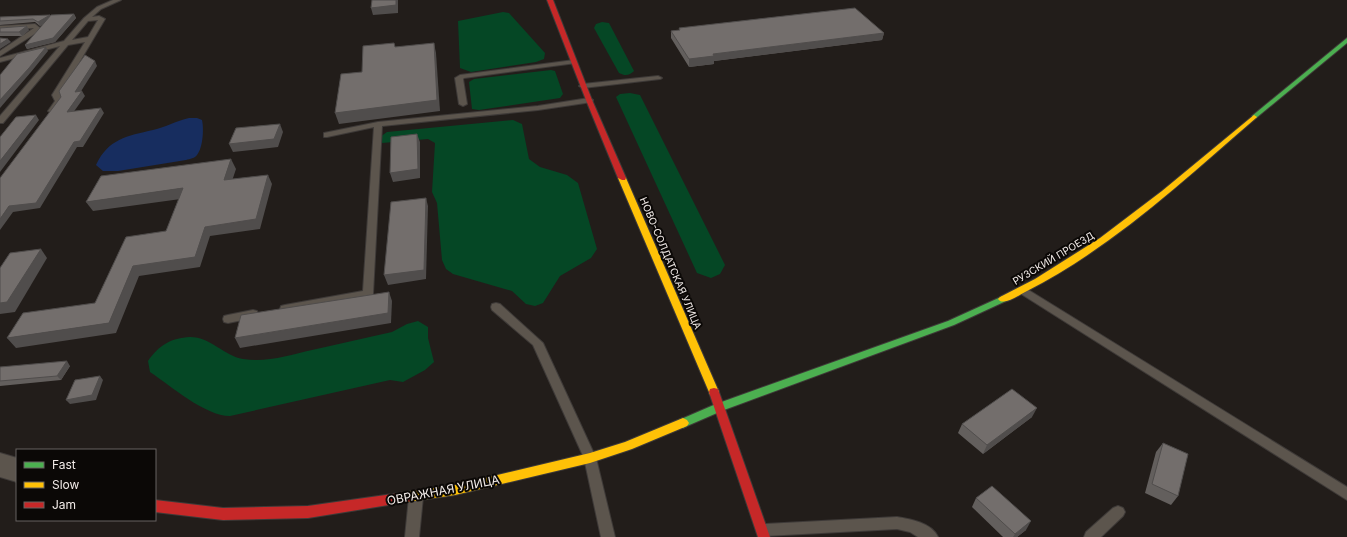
<svg xmlns="http://www.w3.org/2000/svg" width="1347" height="537" font-family="Inter,sans-serif">
	<style>
		.green { fill: #054725 }
		.water { fill: #172d5f }
		.lines { fill: none; stroke-linecap: round; stroke-linejoin: round }
		.lane-casing { stroke: #3e3a38; stroke-width: 2 }
		.street-casing { stroke: #3e3a38; stroke-width: 2 }
		.fast-casing { stroke: #3e3a38; stroke-width: 2 }
		.slow-casing { stroke: #3e3a38; stroke-width: 2 }
		.jam-casing { stroke: #3e3a38; stroke-width: 2 }
		.lane { fill: #5c554d; fill-rule: evenodd }
		.street { fill: #5c554d; fill-rule: evenodd }
		.fast { fill: #4caf50; fill-rule: evenodd }
		.slow { fill: #ffc107; fill-rule: evenodd }
		.jam { fill: #c62828; fill-rule: evenodd }
		.wall { fill: #635f5d }
		.shaded-wall { fill: #504d4c }
		.building { fill: #736e6c; stroke: #504d4c }
		.labels { text-anchor: middle; dominant-baseline: central; stroke-width: 4; stroke-linejoin: round; paint-order: stroke }
		.street-label { font-size: 10px; fill: #f1eae7; stroke: #0b0806 }
		.near-street-label { font-size: 12px; fill: #f1eae7; stroke: #0b0806 }
	</style>
	<rect width="100%" height="100%" fill="#221d1a"/>
	<!-- green -->
	<g class="green">
		<polygon points="503,12 509,13 545,53 544,59 536,62 471,72 460,68 458,21"/>
		<path d="M602,22L609,23L634,71C629,76 625,76 619,73L594,28L596,24Z"/>
		<polygon points="551,70 555,71 563,94 560,98 479,110 472,109 469,82 474,79"/>
		<polygon points="630,93 640,95 725,265 720,274 711,278 697,273 616,97 620,94"/>
		<polygon points="513,120 522,124 529,159 540,167 567,175 578,183 597,249 591,258 560,276 543,303 535,306 526,304 512,291 453,274 446,269 442,260 437,203 432,192 435,143 428,139 382,143 380,137 387,132"/>
		<path d="M418,321L428,327V338L434,362L425,370L403,382L390,380L230,416C205,416 171,386 150,372L148,361C159,345 171,338 190,337C211,337 224,356 243,359C266,363 290,355 312,350C339,344 365,338 392,332L407,324Z"/>
	</g>
	<!-- water -->
	<path class="water" d="M189,118H197L202,120C204,129 203,148 197,155C195,158 190,159 186,160L118,171H103L96,165C108,139 127,136 153,130C166,127 176,121 189,118Z"/>
	<g class="lines">
		<!-- lane casing -->
		<g class="lane-casing">
			<g id="lane">
				<path d="M113,0H121L101,9L92,17L99,16L105,19L60,95L63,101L55,113H52L48,111L55,101L52,95L85,42L68,45L3,123H0V116L60,46L0,62V58L64,41L84,18L97,7ZM98,20L88,37L72,40L88,21Z"/>
				<polygon points="35,24 40,28 36,33 0,56 0,51 34,28 0,30 0,26"/>
				<polygon points="574,60 577,62 576,63 464,78 463,79 467,104 463,106 459,104 455,78 460,75"/>
				<polygon points="658,76 662,78 660,79 583,88 579,86 583,84"/>
				<polygon points="589,98 593,100 592,102 538,110 382,126 373,294 368,298 285,313 281,312 280,309 281,306 285,305 363,291 374,127 327,137 324,137 324,133 378,122 538,106"/>
				<polygon points="1022,286 1347,487 1347,500 1018,292 1017,290"/>
				<polygon points="496,303 500,304 543,343 596,458 615,537 601,537 584,458 533,345 492,310 491,307 492,304"/>
				<polygon points="253,310 257,311 258,314 257,317 228,323 224,322 223,319 224,316 228,315"/>
				<polygon points="416,491 421,493 423,497 419,537 405,537 409,497 411,493"/>
				<polygon points="1118,506 1123,508 1125,512 1123,516 1101,537 1084,537 1086,532 1113,508"/>
				<path d="M897,517C910,519 932,523 938,537H918L910,532L897,529L765,536L760,535L758,530L760,525L765,524Z"/>
			</g>
		</g>
		<!-- street casing -->
		<g class="street-casing">
			<polygon id="street" points="0,453 17,458 17,482 0,477"/>
		</g>
		<!-- fast casing -->
		<g class="fast-casing">
			<g id="fast">
				<polygon points="1347,38 1347,43 1256,118 1252,118 1252,116"/>
				<polygon points="1003,296 1008,299 1006,301 954,325 724,410 687,426 683,428 679,426 677,423 679,420 716,404 948,321"/>
			</g>
		</g>
		<!-- slow casing -->
		<g class="slow-casing">
			<g id="slow">
				<path d="M1254,115L1257,117L1256,118C1184,180 1113,247 1027,291C1020,294 1008,304 1000,301L998,299L1000,297L1035,279L1100,238L1162,191Z"/>
				<polygon points="619,176 622,176 626,178 719,392 718,395 714,396 710,395 709,392 618,178"/>
				<polygon points="683,418 687,420 689,423 687,426 632,449 590,463 455,495 407,502 403,501 401,497 403,493 407,492 455,485 590,453 625,442"/>
			</g>
		</g>
		<!-- jam casing -->
		<g class="jam-casing">
			<g id="jam">
				<polygon points="547,0 553,0 592,100 626,178 625,180 622,180 618,178 586,100"/>
				<polygon points="714,388 718,389 719,392 770,537 758,537 709,392 710,389"/>
				<polygon points="407,492 411,493 413,497 411,501 407,502 308,518 223,520 155,512 155,500 223,508 308,506"/>
			</g>
		</g>
		<!-- lane -->
		<use href="#lane" class="lane"/>
		<!-- street -->
		<use href="#street" class="street"/>
		<!-- fast -->
		<use href="#fast" class="fast"/>
		<!-- slow -->
		<use href="#slow" class="slow"/>
		<!-- jam -->
		<use href="#jam" class="jam"/>
	</g>
	<!-- wall -->
	<g class="wall">
		<polygon points="74,14 76,18 55,42 27,49 25,45 44,24 40,26 35,22 0,25 0,17 50,16"/>
		<polygon points="0,28 29,30 22,36 0,36"/>
		<polygon points="679,28 884,33 882,40 714,61 714,64 689,67 671,38 671,31 679,30"/>
		<polygon points="70,366 61,380 0,386 0,367"/>
		<polygon points="1032,417 983,454 958,433 962,424"/>
		<polygon points="1163,443 1178,496 1171,505 1145,493 1156,452"/>
		<polygon points="976,498 1026,530 1017,537 1003,537 972,507"/>
	</g>
	<!-- shaded-wall -->
	<g class="shaded-wall">
		<polygon points="396,0 398,0 398,13 373,15 371,8"/>
		<polygon points="74,14 76,18 55,42 27,49 25,45"/>
		<polygon points="50,15 52,19 40,26 38,22"/>
		<polygon points="27,26 29,30 22,36 19,32"/>
		<polygon points="884,33 882,40 714,61 714,64 689,67 689,59 713,54"/>
		<polygon points="8,39 11,42 0,49 0,44"/>
		<polygon points="434,43 436,53 440,111 339,124 335,113"/>
		<polygon points="46,47 48,51 31,72 0,108 0,100"/>
		<polygon points="95,61 97,66 78,96 75,92"/>
		<polygon points="82,91 85,96 70,117 67,112"/>
		<polygon points="101,108 104,113 83,147 77,147 40,208 13,212 0,230 0,219 9,206 74,142"/>
		<polygon points="36,115 39,120 0,172 0,161"/>
		<polygon points="280,124 283,132 278,147 233,152 229,144"/>
		<polygon points="417,134 420,142 420,178 393,182 390,173"/>
		<polygon points="231,159 236,169 229,190 224,180"/>
		<polygon points="268,175 272,184 260,229 210,236 200,267 139,276 116,333 16,348 7,338 109,323 133,266 205,227"/>
		<polygon points="183,188 188,198 93,211 86,202"/>
		<polygon points="426,198 428,206 426,279 388,285 384,275"/>
		<polygon points="41,249 47,258 15,312 0,314 0,303"/>
		<polygon points="389,292 392,301 391,323 240,348 235,338"/>
		<polygon points="67,361 70,366 61,380 57,376"/>
		<polygon points="100,376 103,380 96,400 70,404 66,400"/>
		<polygon points="1037,408 1032,417 983,454 987,445"/>
		<polygon points="1031,521 1026,530 1017,537 1013,537 1015,534"/>
	</g>
	<!-- building -->
	<g class="building">
		<polygon points="372,0 396,0 396,5 371,8"/>
		<polygon points="855,8 884,33 713,54 714,56 689,59 671,31 680,30 679,28"/>
		<polygon points="74,14 53,38 25,45 51,15"/>
		<polygon points="50,15 38,22 33,19 0,21 0,17"/>
		<polygon points="27,26 19,32 0,32 0,28"/>
		<polygon points="0,38 8,39 0,44"/>
		<polygon points="394,43 395,47 434,43 437,100 335,113 341,74 362,72 363,46"/>
		<polygon points="46,47 29,68 0,100 0,75 17,54"/>
		<polygon points="85,55 95,61 75,92 82,91 67,112 101,108 80,141 74,142 36,203 9,206 0,219 0,178 61,97 59,91"/>
		<polygon points="36,115 0,161 0,137 16,117"/>
		<polygon points="280,124 274,139 229,144 236,128"/>
		<polygon points="417,134 418,169 390,173 391,137"/>
		<polygon points="231,159 224,180 268,175 256,219 205,227 195,257 133,266 109,323 7,338 23,313 95,303 126,237 166,231 183,188 86,202 101,176"/>
		<polygon points="426,198 424,270 384,275 391,202"/>
		<polygon points="41,249 7,302 0,303 0,268 10,253"/>
		<polygon points="389,292 388,313 235,338 241,315"/>
		<polygon points="67,361 57,376 0,381 0,367"/>
		<polygon points="100,376 92,395 66,400 75,380"/>
		<polygon points="1012,389 1037,408 987,445 962,424"/>
		<polygon points="1163,443 1188,454 1178,496 1152,484"/>
		<polygon points="992,486 1031,521 1015,534 976,498"/>
	</g>
	<g class="labels">
		<!-- street labels -->
		<g class="street-label">
			<text transform="translate(1053 258) rotate(-31)">РУЗСКИЙ ПРОЕЗД</text>
			<text transform="translate(671 263) rotate(67)">НОВО-СОЛДАТСКАЯ УЛИЦА</text>
		</g>
		<!-- near-street labels -->
		<g class="near-street-label">
			<text transform="translate(443 490) rotate(-11)">ОВРАЖНАЯ УЛИЦА</text>
		</g>
	</g>
	<!-- legend -->
	<rect x="16" y="449" width="140" height="72" fill="#0b0806" stroke="#676260"/>
	<rect x="24" y="462" width="20" height="6" fill="#4caf50" stroke="#676260"/>
	<text x="52" y="469" font-size="12" fill="#f1eae7">Fast</text>
	<rect x="24" y="482" width="20" height="6" fill="#ffc107" stroke="#676260"/>
	<text x="52" y="489" font-size="12" fill="#f1eae7">Slow</text>
	<rect x="24" y="502" width="20" height="6" fill="#c62828" stroke="#676260"/>
	<text x="52" y="509" font-size="12" fill="#f1eae7">Jam</text>
</svg>
